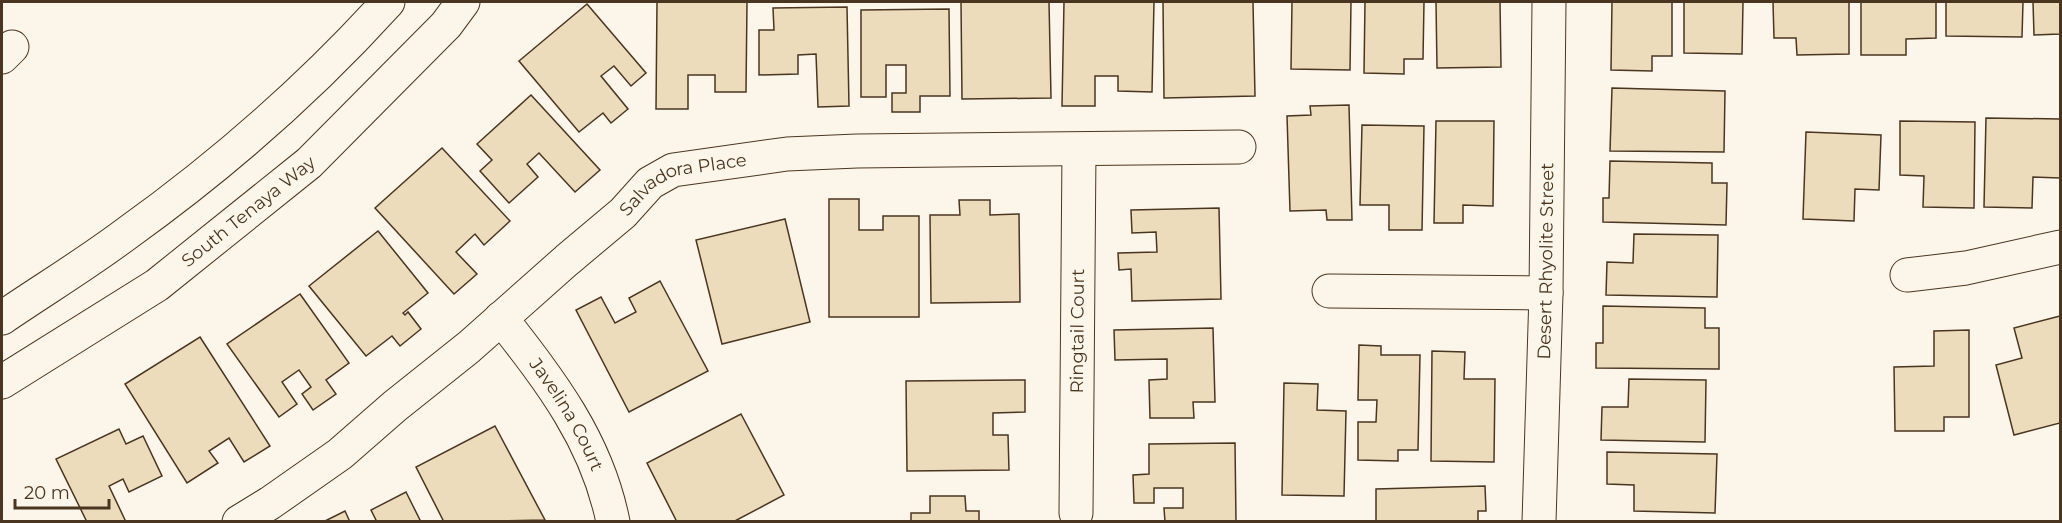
<svg xmlns="http://www.w3.org/2000/svg" width="2062" height="523" font-family="Montserrat,sans-serif">
	<style>
		.building { fill: #ecdcbc; stroke: #4a3520; stroke-width: 1.5 }
		.lines { fill: none; stroke-linecap: round; stroke-linejoin: round }
		.minor-casing { stroke: #4a3520; stroke-width: 35 }
		.minor { stroke: #fbf6e9; stroke-width: 33 }
		.labels { text-anchor: middle; dominant-baseline: central; stroke-width: 4.5; stroke-linejoin: round; paint-order: stroke }
		.street-label { font-size: 18px; fill: #4a3520; stroke: #fbf6e9 }
	</style>
	<rect width="100%" height="100%" fill="#fbf6e9"/>
	<!-- building -->
	<g class="building">
		<polygon points="657,2 747,2 746,92 715,92 715,75 688,75 688,109 656,109"/>
		<polygon points="961,2 1049,2 1051,98 962,99"/>
		<polygon points="1064,2 1154,2 1152,92 1118,91 1118,76 1095,76 1095,106 1062,106"/>
		<polygon points="1163,2 1253,2 1255,96 1164,98"/>
		<polygon points="1292,2 1351,2 1350,70 1291,69"/>
		<polygon points="1365,2 1424,2 1423,59 1404,59 1404,74 1364,73"/>
		<polygon points="1436,2 1500,2 1501,67 1437,68"/>
		<polygon points="1612,2 1672,2 1672,56 1652,56 1652,71 1611,70"/>
		<polygon points="1684,2 1743,2 1742,54 1684,53"/>
		<polygon points="1773,2 1849,2 1849,54 1797,55 1796,38 1774,38"/>
		<polygon points="1861,2 1936,2 1936,38 1906,39 1906,55 1861,55"/>
		<polygon points="1946,2 2023,2 2022,37 1946,36"/>
		<polygon points="2033,2 2060,2 2060,34 2034,35"/>
		<polygon points="587,4 646,73 631,86 614,66 601,76 628,109 611,123 603,113 579,132 519,61"/>
		<polygon points="847,7 849,106 818,107 816,54 798,55 798,74 759,75 759,30 774,30 773,8"/>
		<polygon points="949,9 950,96 920,96 920,112 892,112 892,93 906,93 906,65 886,65 886,97 861,97 861,10"/>
		<polygon points="1612,88 1725,91 1724,152 1610,151"/>
		<polygon points="531,95 600,170 575,192 539,153 527,164 538,177 509,203 480,171 492,160 477,144"/>
		<polygon points="1349,105 1352,220 1327,220 1326,210 1290,211 1287,116 1311,115 1310,106"/>
		<polygon points="1986,118 2060,119 2060,178 2033,177 2032,208 1984,207"/>
		<polygon points="1436,121 1494,121 1493,206 1463,205 1463,223 1434,223"/>
		<polygon points="1900,121 1975,122 1974,208 1923,207 1924,176 1900,175"/>
		<polygon points="1362,125 1424,126 1422,230 1389,230 1389,205 1360,205"/>
		<polygon points="1806,132 1881,135 1879,190 1855,189 1854,221 1803,219"/>
		<polygon points="442,148 510,221 484,245 475,234 456,252 477,274 454,294 375,208"/>
		<polygon points="1610,161 1712,163 1712,183 1727,183 1726,225 1603,222 1603,198 1609,198"/>
		<polygon points="829,199 859,199 859,230 883,230 883,216 919,216 919,317 829,317"/>
		<polygon points="959,200 990,200 990,215 1019,214 1020,302 931,303 930,215 960,215"/>
		<polygon points="1219,208 1221,299 1132,301 1131,269 1119,270 1118,253 1157,252 1156,232 1132,233 1131,210"/>
		<polygon points="785,219 810,322 722,344 696,240"/>
		<polygon points="378,231 428,293 403,313 405,315 408,312 421,329 400,346 392,336 366,356 309,286"/>
		<polygon points="1634,234 1718,235 1717,297 1606,295 1607,262 1633,263"/>
		<polygon points="660,281 708,371 629,412 576,310 601,297 615,323 636,312 629,298"/>
		<polygon points="300,294 349,363 326,380 336,394 313,410 302,394 311,387 299,370 282,382 297,404 279,417 227,344"/>
		<polygon points="1603,306 1705,308 1705,328 1719,328 1719,369 1596,368 1596,343 1603,343"/>
		<polygon points="2060,316 2060,423 2014,435 1996,365 2022,358 2014,328"/>
		<polygon points="1213,328 1215,402 1193,402 1194,418 1150,418 1149,380 1167,379 1167,359 1115,360 1114,330"/>
		<polygon points="1969,330 1969,417 1944,417 1944,431 1895,431 1894,367 1934,366 1934,331"/>
		<polygon points="200,337 270,446 244,462 229,438 209,451 218,463 187,483 125,384"/>
		<polygon points="1359,345 1381,346 1381,355 1420,355 1418,450 1398,450 1398,461 1358,460 1358,422 1376,422 1377,400 1358,400"/>
		<polygon points="1432,351 1465,352 1464,379 1495,379 1494,462 1431,461"/>
		<polygon points="1629,379 1706,380 1705,442 1601,440 1602,407 1628,407"/>
		<polygon points="1025,380 1025,412 993,413 993,435 1008,435 1009,470 907,471 906,381"/>
		<polygon points="1284,383 1318,384 1317,410 1346,411 1344,496 1282,495"/>
		<polygon points="741,414 784,495 733,522 677,522 647,463"/>
		<polygon points="495,426 545,520 444,522 416,467"/>
		<polygon points="119,429 126,444 143,436 162,476 129,492 123,479 109,486 126,522 87,522 56,459"/>
		<polygon points="1235,443 1236,522 1165,522 1164,508 1183,508 1183,488 1154,488 1154,503 1134,503 1133,475 1149,474 1149,444"/>
		<polygon points="1607,452 1717,454 1715,513 1634,511 1634,485 1607,484"/>
		<polygon points="1485,486 1486,511 1478,511 1478,522 1376,522 1376,489"/>
		<polygon points="406,492 421,522 377,522 371,510"/>
		<polygon points="930,496 965,496 966,511 979,511 979,522 911,522 911,513 930,513"/>
		<polygon points="345,511 350,522 323,522"/>
	</g>
	<g class="lines">
		<!-- minor casing -->
		<g class="minor-casing">
			<g id="minor">
				<polyline points="2,57 12,47"/>
				<polyline points="1907,275 1966,268 2060,247"/>
				<polyline points="1329,291 1546,293"/>
				<path d="M2,318C43,290 86,264 126,234C221,166 310,88 388,2"/>
				<path id="s1" d="M501,318C551,382 597,441 613,522"/>
				<path id="s2" d="M2,382L157,285L309,163L446,25L463,2"/>
				<path id="s3" d="M1076,513L1079,150"/>
				<path id="s4" d="M239,522L270,503L340,454L395,406L469,347L567,260L623,213L650,183L673,170L787,154L857,151L1239,147"/>
				<path id="s5" d="M1539,522L1546,293L1549,2"/>
			</g>
		</g>
		<!-- minor -->
		<use href="#minor" class="minor"/>
	</g>
	<g class="labels">
		<!-- street labels -->
		<g class="street-label">
			<text stroke="none"><textPath href="#s4" startOffset="564">Salvadora Place</textPath></text>
			<text stroke="none"><textPath href="#s2" startOffset="300">South Tenaya Way</textPath></text>
			<text stroke="none"><textPath href="#s5" startOffset="261">Desert Rhyolite Street</textPath></text>
			<text stroke="none"><textPath href="#s3" startOffset="182">Ringtail Court</textPath></text>
			<text stroke="none"><textPath href="#s1" startOffset="117">Javelina Court</textPath></text>
		</g>
	</g>
	<!-- border -->
	<rect width="2062" height="523" fill="none" stroke="#4a3520" stroke-width="6"/>
	<!-- scale -->
	<path d="M15 499v9h94v-9" fill="none" stroke="#4a3520" stroke-width="3"/>
	<text x="24" y="499" font-size="18" fill="#4a3520" stroke="#fbf6e9" stroke-width="4.5" paint-order="stroke">20 m</text>
</svg>
